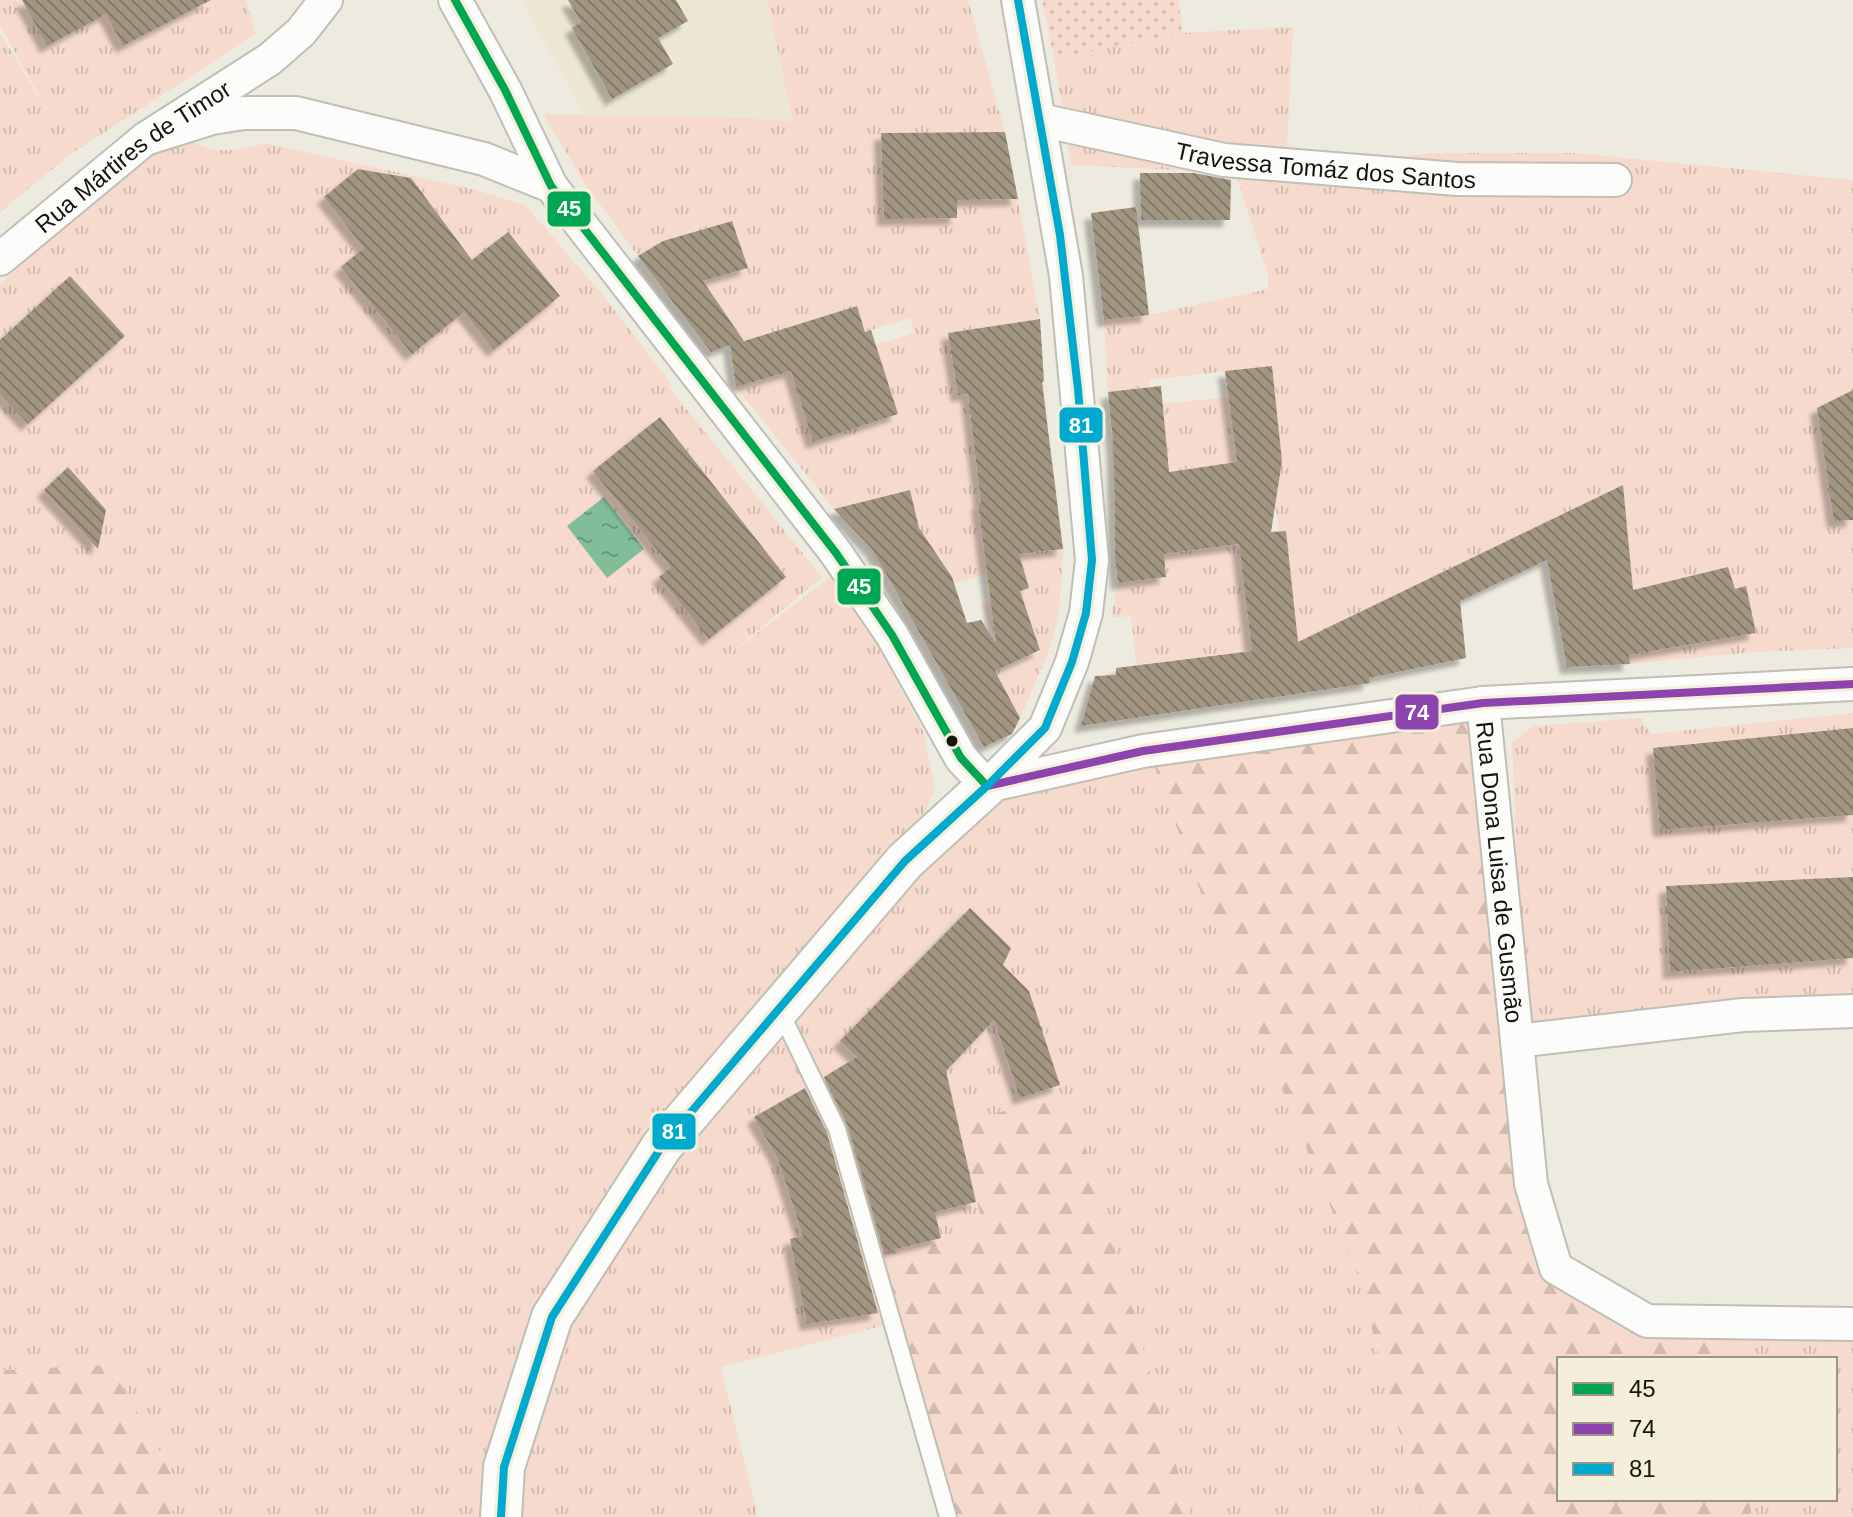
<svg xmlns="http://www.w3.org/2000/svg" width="1853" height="1517" font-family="Helvetica,sans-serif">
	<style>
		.built { fill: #ebe7d2 }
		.grass { fill: url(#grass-tufts) }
		.forest { fill: url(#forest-firs) }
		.park { fill: url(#park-dots) }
		.water { fill: url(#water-ripples) }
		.building { fill: url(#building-back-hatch); filter: url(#shadow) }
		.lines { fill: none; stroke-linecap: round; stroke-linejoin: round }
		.service-casing { stroke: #c0bfb6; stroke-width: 20 }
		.minor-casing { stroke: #c0bfb6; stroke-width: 36 }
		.tertiary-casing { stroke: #c0bfb6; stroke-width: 44 }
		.service { stroke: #fcfcfa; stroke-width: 16 }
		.minor { stroke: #fcfcfa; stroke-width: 32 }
		.tertiary { stroke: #fcfcfa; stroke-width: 40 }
		.bus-1-casing { stroke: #f3efda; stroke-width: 14 }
		.bus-2-casing { stroke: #f3efda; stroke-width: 14 }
		.bus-3-casing { stroke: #f3efda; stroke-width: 14 }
		.bus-1 { stroke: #00a651; stroke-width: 8 }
		.bus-2 { stroke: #8e44ad; stroke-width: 8 }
		.bus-3 { stroke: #00a9ce; stroke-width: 8 }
		.bus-dot { fill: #16140d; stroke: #f3efda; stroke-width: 3 }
		.labels { text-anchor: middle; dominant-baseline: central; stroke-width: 6; stroke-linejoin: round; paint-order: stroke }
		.street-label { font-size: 24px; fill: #16140d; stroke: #f3efda }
		.line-badge { stroke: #f3efda; stroke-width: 3 }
		.badge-label { font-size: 22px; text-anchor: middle; font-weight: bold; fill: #fff }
	</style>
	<defs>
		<pattern id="grass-tufts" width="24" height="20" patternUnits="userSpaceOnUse" patternTransform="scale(2)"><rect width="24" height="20" fill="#f6dacd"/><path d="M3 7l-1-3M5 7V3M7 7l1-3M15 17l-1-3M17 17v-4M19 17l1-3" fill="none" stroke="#d2baaf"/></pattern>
		<pattern id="forest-firs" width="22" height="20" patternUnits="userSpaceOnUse" patternTransform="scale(2)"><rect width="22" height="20" fill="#f6dacd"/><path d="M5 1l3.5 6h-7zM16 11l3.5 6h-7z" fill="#d2baaf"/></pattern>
		<pattern id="park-dots" width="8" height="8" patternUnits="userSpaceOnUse" patternTransform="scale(2)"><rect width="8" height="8" fill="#f6dacd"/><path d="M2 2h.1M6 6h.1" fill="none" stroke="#d2baaf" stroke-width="1.8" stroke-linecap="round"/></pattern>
		<pattern id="water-ripples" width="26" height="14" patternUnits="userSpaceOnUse" patternTransform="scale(2)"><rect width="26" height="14" fill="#81bd98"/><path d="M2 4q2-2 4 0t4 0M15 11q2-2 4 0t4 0" fill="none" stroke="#69987a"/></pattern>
		<pattern id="building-back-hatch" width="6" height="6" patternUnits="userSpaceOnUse" patternTransform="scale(2)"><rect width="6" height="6" fill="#a29682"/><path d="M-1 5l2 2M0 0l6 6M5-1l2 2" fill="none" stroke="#837969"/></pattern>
		<filter id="shadow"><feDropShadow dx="-7" dy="7" stdDeviation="2" flood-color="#0004"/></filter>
	</defs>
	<rect width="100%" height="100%" fill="#edebe0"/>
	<!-- built -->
	<polygon class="built" points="521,0 767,0 794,122 752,118 585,115"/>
	<!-- grass -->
	<g class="grass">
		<polygon points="0,0 22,0 47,45 106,14 124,46 199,6 197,0 246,0 256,34 71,154 0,212 0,33 51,117 0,25"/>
		<polygon points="767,0 968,0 1005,132 881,133 884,218 956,218 957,200 1018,199 1040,319 948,334 958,395 1044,381 1046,412 972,422 980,486 1054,476 1057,494 978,504 985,558 1063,549 1059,615 1048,653 1020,718 995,671 1040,652 1029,616 994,633 981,605 1029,588 1022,564 956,583 935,552 886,575 858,534 916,515 910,490 834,509 736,387 914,333 910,318 865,332 857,306 744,341 726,314 700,285 708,279 747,268 732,221 663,241 638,256 587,187 543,114 752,118 793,122"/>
		<polygon points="1293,27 1286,167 1435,153 1574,153 1853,180 1853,648 1754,652 1630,664 1615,540 1624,493 1298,643 1242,566 1252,651 1136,665 1131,616 1111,618 1118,583 1166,577 1164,554 1286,538 1286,531 1279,531 1275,505 1282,461 1272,366 1149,380 1149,387 1108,392 1104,320 1149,315 1268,289 1268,274 1235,173 1071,165 1054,59 1182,33"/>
		<path d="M196,143C215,154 243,151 264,143L472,189L525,205L602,294L669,381V387L822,577L720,662L833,575L875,641L923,731L935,788L906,859L991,794L1153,760L1193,873L1356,1269L1422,1517H1191L1070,1096L984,1229L941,1238L893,1323L721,1367L758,1517H170L181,1489L110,1365L0,1370V284L88,205L163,145Z"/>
		<polygon points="1229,397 1241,490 1199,467 1114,480 1112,438 1165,433 1163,404"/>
		<polygon points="1853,713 1853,995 1524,1032 1512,742 1534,726 1640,718 1651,734"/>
		<polygon points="1725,1322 1853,1324 1853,1517 1752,1517 1749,1499 1835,1499 1835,1359 1730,1359"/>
	</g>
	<!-- forest -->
	<g class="forest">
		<polygon points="1475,710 1556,1267 1647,1321 1725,1322 1730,1359 1559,1359 1559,1499 1749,1499 1752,1517 1422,1517 1356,1269 1193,873 1153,760"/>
		<polygon points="1071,1096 1191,1517 948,1517 874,1253 984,1229 957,1122"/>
		<polygon points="110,1365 181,1490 170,1517 0,1517 0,1370"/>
	</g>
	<!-- park -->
	<polygon class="park" points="1042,0 1179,0 1182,33 1054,59"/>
	<!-- water -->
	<polygon class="water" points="604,497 644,549 607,578 567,526"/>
	<!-- building -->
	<g class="building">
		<polygon points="22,0 211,0 123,46 106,14 47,46"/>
		<polygon points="568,0 676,0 688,21 658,38 673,64 612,99 572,28 581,22"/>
		<polygon points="1005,132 1018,199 957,200 957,218 884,219 881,133"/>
		<polygon points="358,169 411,178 472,260 508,232 560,296 494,350 464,312 412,354 341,267 364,248 324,197"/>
		<polygon points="1140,173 1194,173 1231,180 1230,220 1141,220"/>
		<polygon points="1136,207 1149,315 1104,320 1091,213"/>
		<polygon points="732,221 748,268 703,281 744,341 857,306 865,332 871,330 898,414 813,442 791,371 736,387 730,345 711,352 638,256 663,241"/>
		<polygon points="70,276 125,336 28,424 0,394 0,340"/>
		<polygon points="1040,319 1044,381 1042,382 1063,549 1019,554 1029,588 1020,591 1040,650 995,671 1020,718 1012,734 984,747 872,549 834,509 910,490 919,528 952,577 967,623 981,620 996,643 978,503 981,503 968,394 958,395 948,333"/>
		<polygon points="1272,366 1282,461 1271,532 1286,531 1298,642 1623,485 1633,590 1728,567 1735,589 1746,586 1756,633 1629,655 1630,664 1567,667 1547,560 1460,601 1466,658 1369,678 1370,683 1081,726 1095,676 1116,675 1116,668 1252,651 1239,544 1164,554 1166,577 1118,583 1115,558 1114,452 1108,392 1161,386 1169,472 1237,462 1225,371"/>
		<polygon points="1853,390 1853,520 1834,521 1817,408"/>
		<polygon points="660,417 786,577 709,639 659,577 671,567 593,471"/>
		<polygon points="68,467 106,510 98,549 44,490"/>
		<polygon points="1853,728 1853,815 1660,830 1653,748"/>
		<polygon points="1853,877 1853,958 1670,972 1666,886"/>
		<polygon points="970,908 1011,948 1003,965 1029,991 1060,1085 1020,1098 994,1020 946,1071 976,1202 935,1212 941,1238 884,1252 848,1126 824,1077 857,1057 840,1041"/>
		<polygon points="805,1088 827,1133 878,1313 807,1324 790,1239 803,1236 778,1159 754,1117"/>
	</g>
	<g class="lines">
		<!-- service casing -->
		<g class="service-casing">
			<polyline id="service" points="780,1011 837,1129 948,1517"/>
		</g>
		<!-- minor casing -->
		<g class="minor-casing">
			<g id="minor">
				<polyline points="455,0 505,90 551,186 836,553 892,635 961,758 987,786"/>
				<path id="s1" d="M1040,120L1224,160L1457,179L1615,180"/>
				<polyline points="145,139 212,118 244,113 296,113 484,159 551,186"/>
				<path id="s2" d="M0,259L145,139L270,59L301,32L326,0"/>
				<path id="s3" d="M1483,703L1517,1041L1743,1015L1853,1011"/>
				<polyline points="987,786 1143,751 1483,703 1853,684"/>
				<polyline points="987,786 1045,728 1072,662 1086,613 1092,560 1066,276 1018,0"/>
				<polyline points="1517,1041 1531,1184 1556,1268 1647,1321 1853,1324"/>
			</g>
		</g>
		<!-- tertiary casing -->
		<g class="tertiary-casing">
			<polyline id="tertiary" points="501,1517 504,1467 552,1317 662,1146 905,861 987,786"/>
		</g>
		<!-- service -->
		<use href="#service" class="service"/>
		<!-- minor -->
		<use href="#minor" class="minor"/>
		<!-- tertiary -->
		<use href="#tertiary" class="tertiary"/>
		<!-- bus-1 casing -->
		<g class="bus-1-casing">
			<polyline id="bus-1" points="455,0 505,90 551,186 836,553 892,635 961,758 987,786"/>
		</g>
		<!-- bus-2 casing -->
		<g class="bus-2-casing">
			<polyline id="bus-2" points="987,786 1143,751 1483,703 1853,684"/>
		</g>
		<!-- bus-3 casing -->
		<g class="bus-3-casing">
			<polyline id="bus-3" points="501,1517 504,1467 552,1317 662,1146 905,861 987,786 1045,728 1072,662 1086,613 1092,560 1078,389 1060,235 1018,0"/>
		</g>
		<!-- bus-1 -->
		<use href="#bus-1" class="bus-1"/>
		<!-- bus-2 -->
		<use href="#bus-2" class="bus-2"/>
		<!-- bus-3 -->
		<use href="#bus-3" class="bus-3"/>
	</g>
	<!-- markers -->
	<circle class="bus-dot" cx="952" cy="741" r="7"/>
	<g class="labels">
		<!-- street labels -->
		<g class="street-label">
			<text stroke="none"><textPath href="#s2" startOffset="168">Rua Mártires de Timor</textPath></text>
			<text stroke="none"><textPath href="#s1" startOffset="290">Travessa Tomáz dos Santos</textPath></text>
			<text stroke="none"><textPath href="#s3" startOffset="170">Rua Dona Luisa de Gusmão</textPath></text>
		</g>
	</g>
	<g class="line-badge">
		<rect x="546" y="190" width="46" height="38" rx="8" fill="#00a651"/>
		<rect x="1058" y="406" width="46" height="38" rx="8" fill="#00a9ce"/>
		<rect x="836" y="567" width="46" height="39" rx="8" fill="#00a651"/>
		<rect x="1394" y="693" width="46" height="38" rx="8" fill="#8e44ad"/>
		<rect x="651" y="1112" width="46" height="39" rx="8" fill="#00a9ce"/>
	</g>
	<g class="badge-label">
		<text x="569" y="216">45</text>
		<text x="1081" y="433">81</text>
		<text x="859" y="594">45</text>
		<text x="1417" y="720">74</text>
		<text x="674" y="1139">81</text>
	</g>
	<!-- legend -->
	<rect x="1557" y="1357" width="280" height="144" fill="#f3efda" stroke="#9b9788" stroke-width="2"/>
	<rect x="1573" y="1383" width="40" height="12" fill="#00a651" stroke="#9b9788" stroke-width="2"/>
	<text x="1629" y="1397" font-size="24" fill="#16140d">45</text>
	<rect x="1573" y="1423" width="40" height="12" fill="#8e44ad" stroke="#9b9788" stroke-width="2"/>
	<text x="1629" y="1437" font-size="24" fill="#16140d">74</text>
	<rect x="1573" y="1463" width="40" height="12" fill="#00a9ce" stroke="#9b9788" stroke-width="2"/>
	<text x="1629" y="1477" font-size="24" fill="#16140d">81</text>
</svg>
